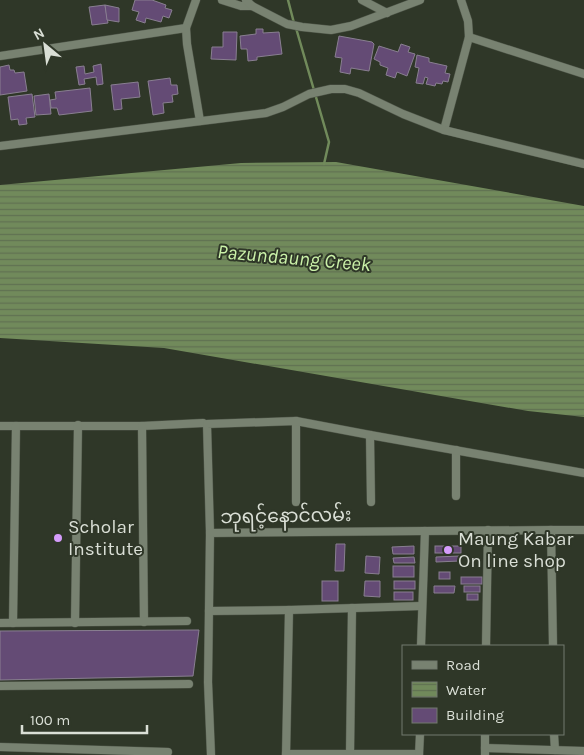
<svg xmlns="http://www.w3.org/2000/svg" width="584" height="755" font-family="Karla,'Noto Sans Myanmar',sans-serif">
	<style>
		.water { fill: url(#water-rules) }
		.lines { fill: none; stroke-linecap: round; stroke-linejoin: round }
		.stream { stroke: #718a5b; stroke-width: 2.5 }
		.building { fill: #644b75; stroke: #897f91 }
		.street-casing { stroke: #4e5548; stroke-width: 9 }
		.street { stroke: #788271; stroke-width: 8 }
		.poi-dot { fill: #d59cfb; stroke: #2f3728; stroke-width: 2 }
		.labels { text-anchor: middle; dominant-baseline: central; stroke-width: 4; stroke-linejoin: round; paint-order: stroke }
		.street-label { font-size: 19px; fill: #dadfd6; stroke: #2f3728 }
		.poi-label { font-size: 19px; fill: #dadfd6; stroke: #2f3728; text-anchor: start }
		.water-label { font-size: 20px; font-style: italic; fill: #cbf2a9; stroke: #2f3728 }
	</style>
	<defs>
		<pattern id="water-rules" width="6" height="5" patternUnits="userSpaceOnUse" patternTransform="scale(1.25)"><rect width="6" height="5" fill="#718a5b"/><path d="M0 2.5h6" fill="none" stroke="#607152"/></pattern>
	</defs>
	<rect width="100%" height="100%" fill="#2f3728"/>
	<!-- water -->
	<polygon class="water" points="336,162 584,206 584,417 528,411 164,348 0,338 0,185 241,163"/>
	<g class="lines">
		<!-- stream -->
		<g class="stream">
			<polyline points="288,0 294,23"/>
			<polyline points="296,28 329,142 324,164"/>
		</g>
	</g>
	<!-- building -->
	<g class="building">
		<polygon points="135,0 152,0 166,5 165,8 172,10 169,18 163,16 161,22 146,18 145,23 136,20 139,12 132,10"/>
		<polygon points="105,5 108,23 92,25 89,7"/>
		<polygon points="105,5 119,8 119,22 107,20"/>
		<polygon points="256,29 263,29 263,33 279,32 282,54 257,57 257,60 248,61 247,49 241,49 240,36 256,34"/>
		<polygon points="223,32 237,32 236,60 211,59 212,47 223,47"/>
		<polygon points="339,36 372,42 374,44 369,71 351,68 350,74 340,72 342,58 335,57"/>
		<polygon points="401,44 410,47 408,52 415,54 407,76 397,72 395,78 386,75 388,68 380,65 380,62 374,59 379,46 398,52"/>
		<polygon points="417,55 429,58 429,62 447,66 445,73 450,74 448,82 443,81 442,84 436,83 435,86 426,84 428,78 425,77 423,84 416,83 419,68 415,67"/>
		<polygon points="101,64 103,84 97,85 96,77 84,79 85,84 79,85 76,67 84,66 85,74 94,72 93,66"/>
		<polygon points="9,65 10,70 14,70 15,73 24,72 27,91 0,95 0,67"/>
		<polygon points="170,78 171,85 177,85 178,94 172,95 173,102 163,103 164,113 153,115 148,81"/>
		<polygon points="138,82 140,97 121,99 122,109 114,110 111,85"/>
		<polygon points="90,88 92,111 59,115 57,108 51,108 50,100 56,99 55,92"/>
		<polygon points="32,94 35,117 26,118 27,124 19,125 18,119 11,120 8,97"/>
		<polygon points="49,94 51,114 36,115 34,96"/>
		<polygon points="336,544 345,544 344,571 335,571"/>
		<polygon points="414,546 414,554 393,554 392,547"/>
		<rect x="435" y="546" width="26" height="7"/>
		<polygon points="366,556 380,557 379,574 365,573"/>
		<polygon points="460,556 460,561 436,562 436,557"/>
		<polygon points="414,557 415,563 394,563 393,558"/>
		<rect x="393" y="566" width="21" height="11"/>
		<rect x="439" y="572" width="11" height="7"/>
		<rect x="461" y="577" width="21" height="7"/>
		<rect x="322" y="581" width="16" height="20"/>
		<polygon points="365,581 380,581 380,597 364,596"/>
		<rect x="394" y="581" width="21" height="8"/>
		<polygon points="434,586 455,586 454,593 434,593"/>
		<rect x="464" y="586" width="16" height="6"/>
		<rect x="394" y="592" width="19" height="8"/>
		<rect x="467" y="594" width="11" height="6"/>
		<polygon points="199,630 193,676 0,680 0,631"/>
	</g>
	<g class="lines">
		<!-- street casing -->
		<g class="street-casing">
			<g id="street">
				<polyline points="196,0 186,28 187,44 200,121"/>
				<polyline points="222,0 241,6 252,6"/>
				<polyline points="246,0 252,6 287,24 302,27 331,30 351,26 420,0"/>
				<polyline points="362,0 387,13"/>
				<polyline points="469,37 584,74"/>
				<polyline points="0,56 186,28"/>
				<polyline points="444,130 469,37 468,21 461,0"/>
				<polyline points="0,146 266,113 283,107 309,94 331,89 345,89 359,93 403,114 444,130 584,164"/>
				<polyline points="0,426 142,426 203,423"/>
				<polyline points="142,426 144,622"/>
				<polyline points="370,435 371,502"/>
				<polyline points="456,496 456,450"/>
				<polyline points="296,502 296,421"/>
				<polyline points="551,530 553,646"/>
				<polyline points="210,533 207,424 296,421 370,435 584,473"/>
				<polyline points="209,611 289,610 421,606"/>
				<polyline points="0,623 187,621"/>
				<polyline points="13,623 16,426"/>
				<polyline points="75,623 78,425"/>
				<polyline points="421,646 425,531"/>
				<polyline points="486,646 488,530"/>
				<polyline points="0,686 189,684"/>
				<polyline points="554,734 555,750"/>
				<polyline points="0,747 168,752"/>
				<polyline points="485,748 584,751"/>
				<polyline points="286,754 419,754"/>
				<polyline points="350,754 352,608"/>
				<polyline points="211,755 208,682 210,533 551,530 584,530"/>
				<polyline points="286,755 289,610"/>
				<polyline points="419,755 420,734"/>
				<polyline points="485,755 485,734"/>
			</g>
		</g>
		<!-- street -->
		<use href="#street" class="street"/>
	</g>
	<!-- markers -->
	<g class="poi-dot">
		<circle cx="58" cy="538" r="5"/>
		<circle cx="448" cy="550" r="5"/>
	</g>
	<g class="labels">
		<!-- street labels -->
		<g class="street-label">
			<text transform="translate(286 516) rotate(-1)">ဘုရင့်နောင်လမ်း</text>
		</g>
		<!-- poi labels -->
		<g class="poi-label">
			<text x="68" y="527">Scholar<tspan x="68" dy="22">Institute</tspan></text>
			<text x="458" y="539">Maung Kabar<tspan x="458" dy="22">On line shop</tspan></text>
		</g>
		<!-- water labels -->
		<g class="water-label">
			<text transform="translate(294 258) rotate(5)">Pazundaung Creek</text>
		</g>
	</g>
	<!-- legend -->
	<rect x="402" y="645" width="162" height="90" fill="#2f3728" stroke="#737a6e"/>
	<rect x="412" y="661" width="25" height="8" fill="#788271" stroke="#737a6e"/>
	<text x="446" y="670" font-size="15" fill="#dadfd6">Road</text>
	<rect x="412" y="682" width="25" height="15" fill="url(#water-rules)" stroke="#737a6e"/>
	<text x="446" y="695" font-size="15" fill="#dadfd6">Water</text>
	<rect x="412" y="708" width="25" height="15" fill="#644b75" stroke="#737a6e"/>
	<text x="446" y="720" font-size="15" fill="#dadfd6">Building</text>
	<!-- north arrow -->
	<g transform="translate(45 45) rotate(331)" stroke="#2f3728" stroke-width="4" paint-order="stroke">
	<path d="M0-4L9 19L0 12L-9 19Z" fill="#dadfd6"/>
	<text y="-8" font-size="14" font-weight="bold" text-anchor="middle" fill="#dadfd6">N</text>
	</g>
	<!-- scale -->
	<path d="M22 725v8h125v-8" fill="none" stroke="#dadfd6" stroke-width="2.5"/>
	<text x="30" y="725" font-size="15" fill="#dadfd6" stroke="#2f3728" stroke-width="4" paint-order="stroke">100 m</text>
</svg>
